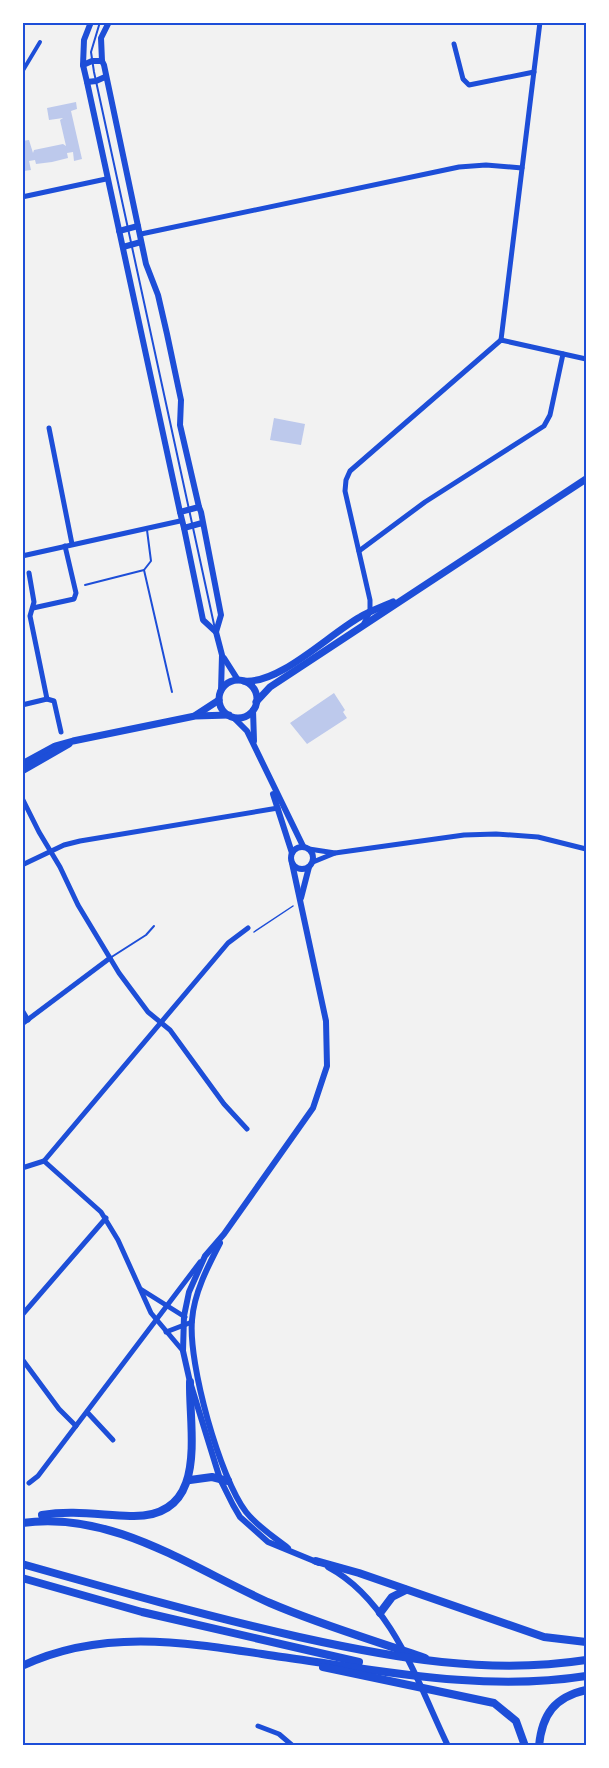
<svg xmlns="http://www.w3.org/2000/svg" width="609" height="1768" font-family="'Fira Sans Condensed',sans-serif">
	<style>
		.building { fill: #bdc9ec }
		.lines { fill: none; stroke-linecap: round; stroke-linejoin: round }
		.path { stroke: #1d4ed8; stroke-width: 1.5 }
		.service { stroke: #1d4ed8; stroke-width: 2 }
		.pedestrian { stroke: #1d4ed8; stroke-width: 4 }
		.minor { stroke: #1d4ed8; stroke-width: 5 }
		.tertiary { stroke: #1d4ed8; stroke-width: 6 }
		.secondary { stroke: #1d4ed8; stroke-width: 7 }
		.trunk { stroke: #1d4ed8; stroke-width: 8 }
		.neatline { fill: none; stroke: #1d4ed8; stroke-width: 2 }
	</style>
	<rect width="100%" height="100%" fill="#f2f2f2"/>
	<!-- building -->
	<g class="building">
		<polygon points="76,102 77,109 71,111 82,159 74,161 73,152 67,153 68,158 52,162 36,164 35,160 29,161 31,170 24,171 22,141 29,140 33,153 34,150 63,144 66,146 60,120 63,118 49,120 47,108"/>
		<polygon points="274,418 305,424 301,445 270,440"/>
		<polygon points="334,693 345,710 343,712 347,718 307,744 290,723"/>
	</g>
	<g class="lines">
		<!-- path -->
		<polyline class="path" points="254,932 293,906"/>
		<!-- service -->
		<g class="service">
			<polyline points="100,22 91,52 94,72 215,629"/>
			<polyline points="147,530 151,561 144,570 172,692"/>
			<polyline points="85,585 144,570"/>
			<polyline points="110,958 146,935 154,926"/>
		</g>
		<!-- pedestrian -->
		<polyline class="pedestrian" points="22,72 40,42"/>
		<!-- minor -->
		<g class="minor">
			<polyline points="454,44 463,79 469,85 534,72"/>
			<polyline points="22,197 106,179"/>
			<polyline points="141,234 459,167 486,165 522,168"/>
			<polyline points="501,340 540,22"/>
			<polyline points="49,428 72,544"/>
			<polyline points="359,551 425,502 544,426 550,415 563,354"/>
			<polyline points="22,556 180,521"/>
			<polyline points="29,573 34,602 30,616 47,699 54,701 61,732"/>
			<polyline points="33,608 74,599 76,593 65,546"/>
			<polyline points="364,623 370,612 370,600 345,491 346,480 350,471 501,340 586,359"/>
			<polyline points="22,705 47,699"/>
			<polyline points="22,798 39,832 60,867 78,905 119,973 148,1012 170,1030 224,1104 247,1129"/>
			<polyline points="309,849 335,853 464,835 496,834 538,837 586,849"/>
			<polyline points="313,862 335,853"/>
			<polyline points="22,865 64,845 80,841 278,808"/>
			<polyline points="22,1010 28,1020"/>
			<polyline points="22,1024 110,958"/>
			<polyline points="44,1161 101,1212 118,1240 151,1313 183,1351"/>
			<polyline points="22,1168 44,1161 228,943 248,928"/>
			<polyline points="142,1290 185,1317"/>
			<polyline points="22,1315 106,1218"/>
			<polyline points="166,1332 192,1322"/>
			<polyline points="22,1359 59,1409 76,1426"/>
			<polyline points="87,1412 113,1440"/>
			<polyline points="29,1483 38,1476 200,1262"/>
			<polyline points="258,1726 279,1734 293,1746"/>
		</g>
		<!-- tertiary -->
		<g class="tertiary">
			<polyline points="102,61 101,38 109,22"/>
			<polyline points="83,65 84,40 91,22"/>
			<polyline points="105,77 96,81 87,82 83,65 92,61 102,61 104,65 146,264 158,295 167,334 181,400 180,425 199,507"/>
			<polyline points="87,82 180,512"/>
			<polyline points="119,231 138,226"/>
			<polyline points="123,247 141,242"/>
			<polyline points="202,523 184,528 180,512 199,507 201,512 221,615 216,632"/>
			<polyline points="184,528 203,620 216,632 222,655 221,691"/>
			<polyline points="224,658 238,680"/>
			<polyline points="253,710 254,741"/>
			<polyline points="233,717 247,731 303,846"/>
			<polyline points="273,794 292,853"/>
			<circle cx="302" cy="858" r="11"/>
			<polyline points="292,863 326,1021 327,1066 313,1108 224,1234 205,1256 189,1292 184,1316 183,1351 190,1382 220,1479 233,1505 240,1517 268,1542 319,1563"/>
			<polyline points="301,898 309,867"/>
			<path d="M220,1243C208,1266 194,1293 192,1320C188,1364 220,1478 246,1512C258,1527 274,1537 288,1548"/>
			<path d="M328,1567C392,1601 418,1684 448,1746"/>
		</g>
		<!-- secondary -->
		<g class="secondary">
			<circle cx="238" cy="699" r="19"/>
			<path d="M244,681C280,684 328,635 360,617C370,611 382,607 393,602"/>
			<polyline points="256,702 270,687 586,479"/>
			<polyline points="196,715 219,700"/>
			<polyline points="22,764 55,746 73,741 195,716 229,715"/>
			<polyline points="22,771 69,744"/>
		</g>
		<!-- trunk -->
		<g class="trunk">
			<polyline points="190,1480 212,1477 228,1481"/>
			<path d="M42,1515C72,1510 100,1515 130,1516C210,1519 189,1433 190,1382"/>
			<path d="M22,1523C113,1510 191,1568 270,1603C321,1625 373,1640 425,1658"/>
			<polyline points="316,1561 359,1573 544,1637 586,1642"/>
			<path d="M22,1564C114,1590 206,1616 299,1637C394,1658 489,1675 586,1660"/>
			<polyline points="22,1578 142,1612 359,1662"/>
			<polyline points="380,1613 392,1597 406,1590"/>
			<path d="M22,1666C106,1626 195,1644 282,1657C383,1671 485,1692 586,1676"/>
			<polyline points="323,1667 494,1703 516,1721 525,1746"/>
			<path d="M539,1746C542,1714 555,1697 586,1690"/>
		</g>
	</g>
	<!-- border -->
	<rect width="609" height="1768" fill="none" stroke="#ffffff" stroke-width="48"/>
	<rect x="24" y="24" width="561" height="1720" class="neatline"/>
</svg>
